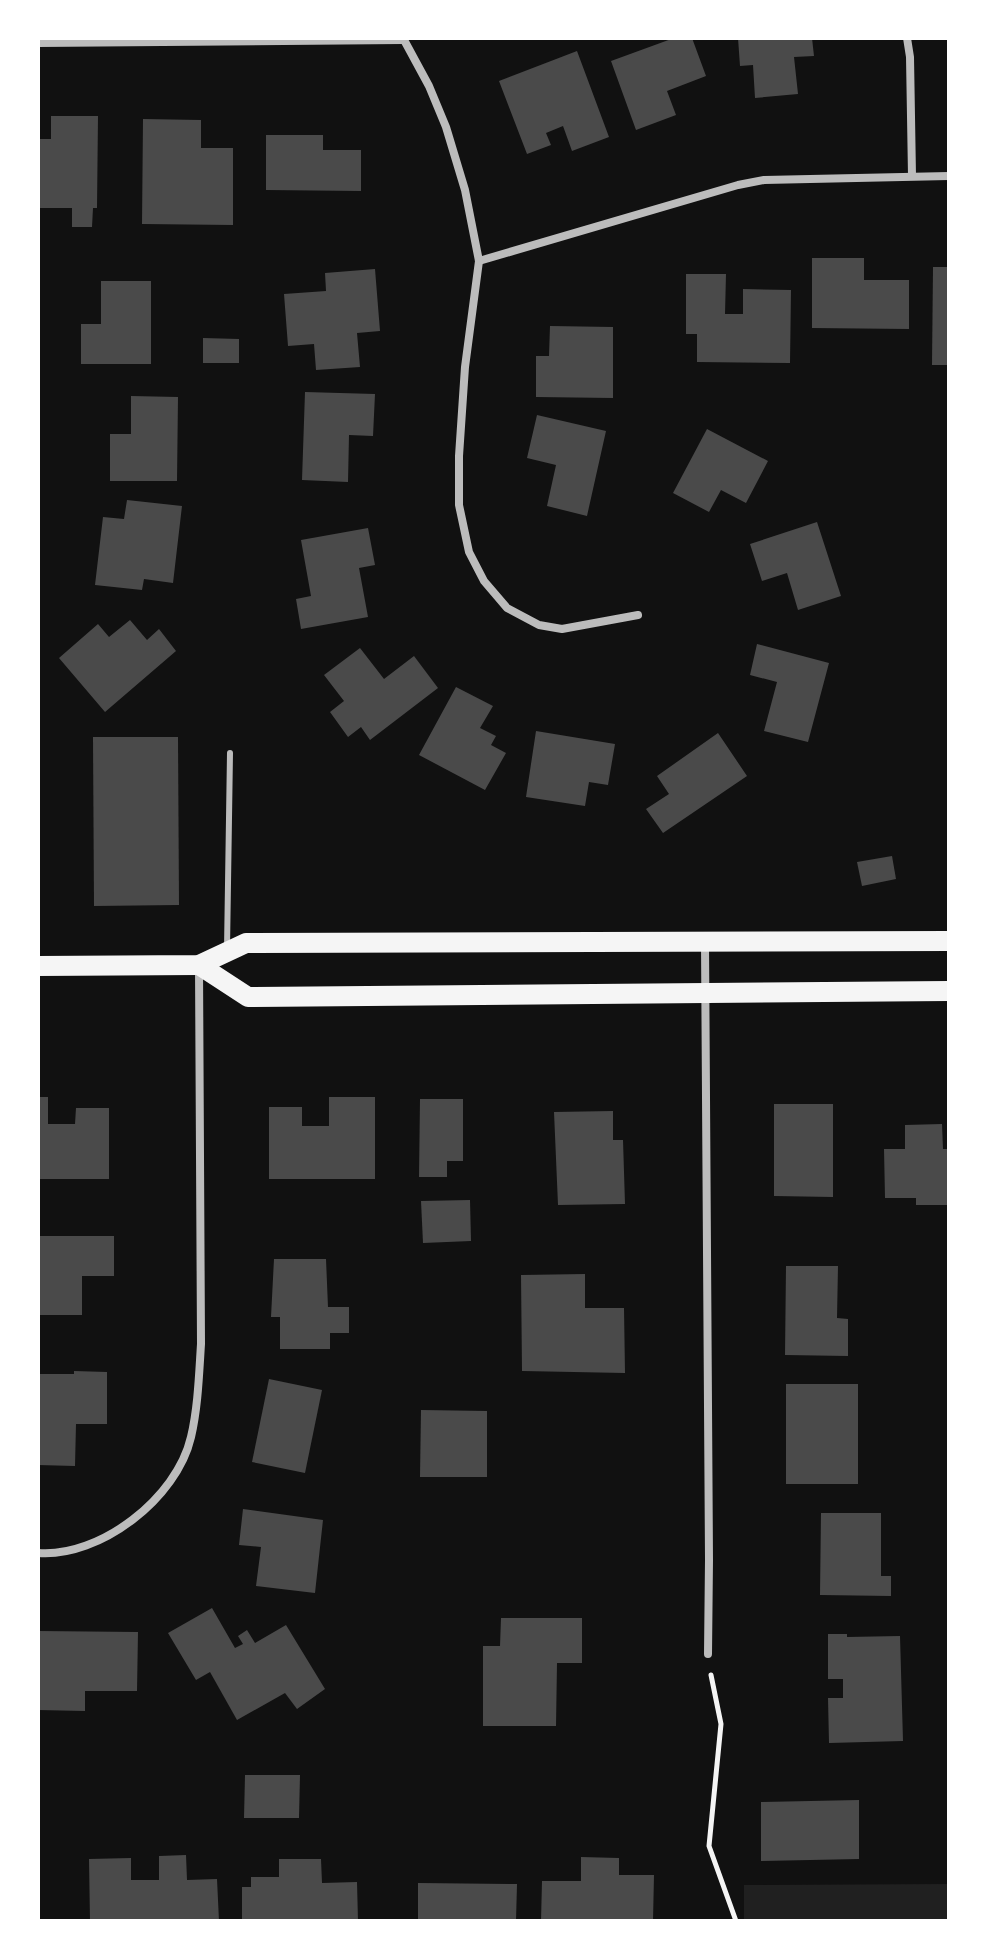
<svg xmlns="http://www.w3.org/2000/svg" width="987" height="1959" font-family="'Fira Sans',sans-serif">
	<style>
		.green { fill: #202020 }
		.building { fill: #4a4a4a }
		.lines { fill: none; stroke-linecap: round; stroke-linejoin: round }
		.path { stroke: #f5f5f5; stroke-width: 5 }
		.service { stroke: #bcbcbc; stroke-width: 6 }
		.minor { stroke: #bcbcbc; stroke-width: 8 }
		.primary { stroke: #f5f5f5; stroke-width: 20 }
	</style>
	<rect width="100%" height="100%" fill="#111"/>
	<!-- green -->
	<polygon class="green" points="949,1884 949,1921 744,1921 744,1885"/>
	<!-- building -->
	<g class="building">
		<polygon points="674,38 692,38 706,76 667,91 676,115 636,130 611,61"/>
		<polygon points="738,38 812,38 814,56 794,57 798,94 755,98 753,65 740,66"/>
		<polygon points="577,51 609,137 572,151 563,126 546,133 551,145 527,154 499,81"/>
		<polygon points="51,116 98,116 97,208 93,208 92,227 72,227 72,208 38,208 38,139 51,139"/>
		<polygon points="143,119 201,120 201,148 233,148 233,225 142,224"/>
		<polygon points="266,135 323,135 323,150 361,150 361,191 266,190"/>
		<polygon points="812,258 864,258 864,280 909,280 909,329 812,328"/>
		<polygon points="933,267 949,267 949,365 932,365"/>
		<polygon points="375,269 380,331 357,333 360,367 316,370 314,344 288,346 284,294 326,291 325,273"/>
		<polygon points="686,274 726,274 725,314 743,314 743,289 791,290 790,363 697,362 697,334 686,334"/>
		<polygon points="101,281 151,281 151,364 81,364 81,324 101,324"/>
		<polygon points="550,326 613,327 613,398 536,397 536,356 549,356"/>
		<polygon points="203,338 239,339 239,363 203,363"/>
		<polygon points="305,392 375,394 373,436 349,435 348,482 302,480"/>
		<polygon points="131,396 178,397 177,481 110,481 110,434 131,434"/>
		<polygon points="537,415 606,431 587,516 547,506 556,465 527,458"/>
		<polygon points="707,429 768,461 746,503 721,490 709,512 673,493"/>
		<polygon points="127,500 182,506 173,583 144,579 142,590 95,585 103,517 124,519"/>
		<polygon points="817,522 841,596 798,610 787,573 762,581 750,544"/>
		<polygon points="368,528 375,565 359,568 368,617 301,629 296,599 311,596 301,540"/>
		<polygon points="130,620 147,640 159,629 176,651 105,712 59,658 98,624 109,637"/>
		<polygon points="757,644 829,663 808,742 764,731 777,682 750,675"/>
		<polygon points="360,648 384,679 414,656 438,688 370,740 361,727 348,737 330,712 344,701 324,675"/>
		<polygon points="456,687 493,706 480,728 496,736 491,745 506,753 485,790 419,755"/>
		<polygon points="536,731 615,744 608,785 589,782 585,806 526,797"/>
		<polygon points="718,733 747,776 663,833 646,809 669,794 657,776"/>
		<polygon points="93,737 178,737 179,905 94,906"/>
		<polygon points="892,856 896,879 862,886 857,862"/>
		<polygon points="38,1097 48,1097 48,1124 75,1124 76,1108 109,1108 109,1179 38,1179"/>
		<polygon points="329,1097 375,1097 375,1179 269,1179 269,1107 302,1107 302,1126 329,1126"/>
		<polygon points="420,1099 463,1099 463,1161 447,1161 447,1177 419,1177"/>
		<polygon points="774,1104 833,1104 833,1197 774,1196"/>
		<polygon points="613,1111 613,1140 623,1140 625,1204 558,1205 554,1112"/>
		<polygon points="942,1124 943,1149 949,1149 949,1205 916,1205 916,1198 885,1198 884,1149 905,1149 905,1125"/>
		<polygon points="470,1200 471,1241 423,1243 421,1201"/>
		<polygon points="38,1236 114,1236 114,1276 82,1276 82,1315 38,1315"/>
		<polygon points="274,1259 326,1259 328,1307 349,1307 349,1333 330,1333 330,1349 280,1349 280,1317 271,1317"/>
		<polygon points="786,1266 838,1266 837,1318 848,1319 848,1356 785,1355"/>
		<polygon points="585,1274 585,1308 624,1308 625,1373 522,1371 521,1275"/>
		<polygon points="74,1371 107,1372 107,1424 76,1424 75,1466 38,1465 38,1374 74,1374"/>
		<polygon points="269,1379 322,1390 305,1473 252,1462"/>
		<rect x="786" y="1384" width="72" height="100"/>
		<polygon points="421,1410 487,1411 487,1477 420,1477"/>
		<polygon points="243,1509 323,1520 315,1593 256,1586 261,1547 239,1545"/>
		<polygon points="821,1513 881,1513 881,1576 891,1576 891,1596 820,1595"/>
		<polygon points="212,1608 235,1648 243,1644 238,1636 247,1630 255,1643 286,1625 325,1689 297,1709 285,1693 237,1720 210,1672 196,1680 168,1633"/>
		<polygon points="501,1618 582,1618 582,1663 557,1663 556,1726 483,1726 483,1646 500,1646"/>
		<polygon points="38,1631 138,1632 137,1691 85,1691 85,1711 38,1710"/>
		<polygon points="828,1634 847,1634 847,1637 900,1636 903,1741 829,1743 828,1698 843,1698 843,1679 828,1679"/>
		<polygon points="245,1775 300,1775 299,1818 244,1818"/>
		<polygon points="859,1800 859,1859 761,1861 761,1802"/>
		<polygon points="186,1855 187,1880 217,1879 219,1921 90,1921 89,1859 131,1858 131,1880 159,1880 159,1856"/>
		<polygon points="581,1857 619,1858 619,1875 654,1875 653,1921 541,1921 542,1881 581,1881"/>
		<polygon points="279,1859 321,1859 322,1883 357,1882 358,1921 242,1921 242,1887 251,1887 251,1877 279,1877"/>
		<polygon points="418,1883 517,1884 516,1921 418,1921"/>
	</g>
	<g class="lines">
		<!-- path -->
		<polyline class="path" points="711,1675 721,1724 709,1846 736,1921"/>
		<!-- service -->
		<polyline class="service" points="227,949 230,753"/>
		<!-- minor -->
		<g class="minor">
			<polyline points="403,38 429,86 446,127 465,190 479,261 465,367 459,456 459,505 469,552 484,581 507,608 539,625 562,629 638,615"/>
			<polyline points="907,38 910,57 912,176"/>
			<polyline points="38,43 403,40"/>
			<polyline points="479,261 738,185 764,180 949,176"/>
			<polyline points="705,943 709,1560 708,1654"/>
			<path d="M38,1553C100,1558 177,1498 191,1437C198,1407 199,1375 201,1344L199,966"/>
		</g>
		<!-- primary -->
		<g class="primary">
			<polyline points="199,965 248,997 949,991"/>
			<polyline points="38,966 199,965 246,943 949,941"/>
		</g>
	</g>
	<!-- border -->
	<rect width="987" height="1959" fill="none" stroke="#ffffff" stroke-width="80"/>
</svg>
